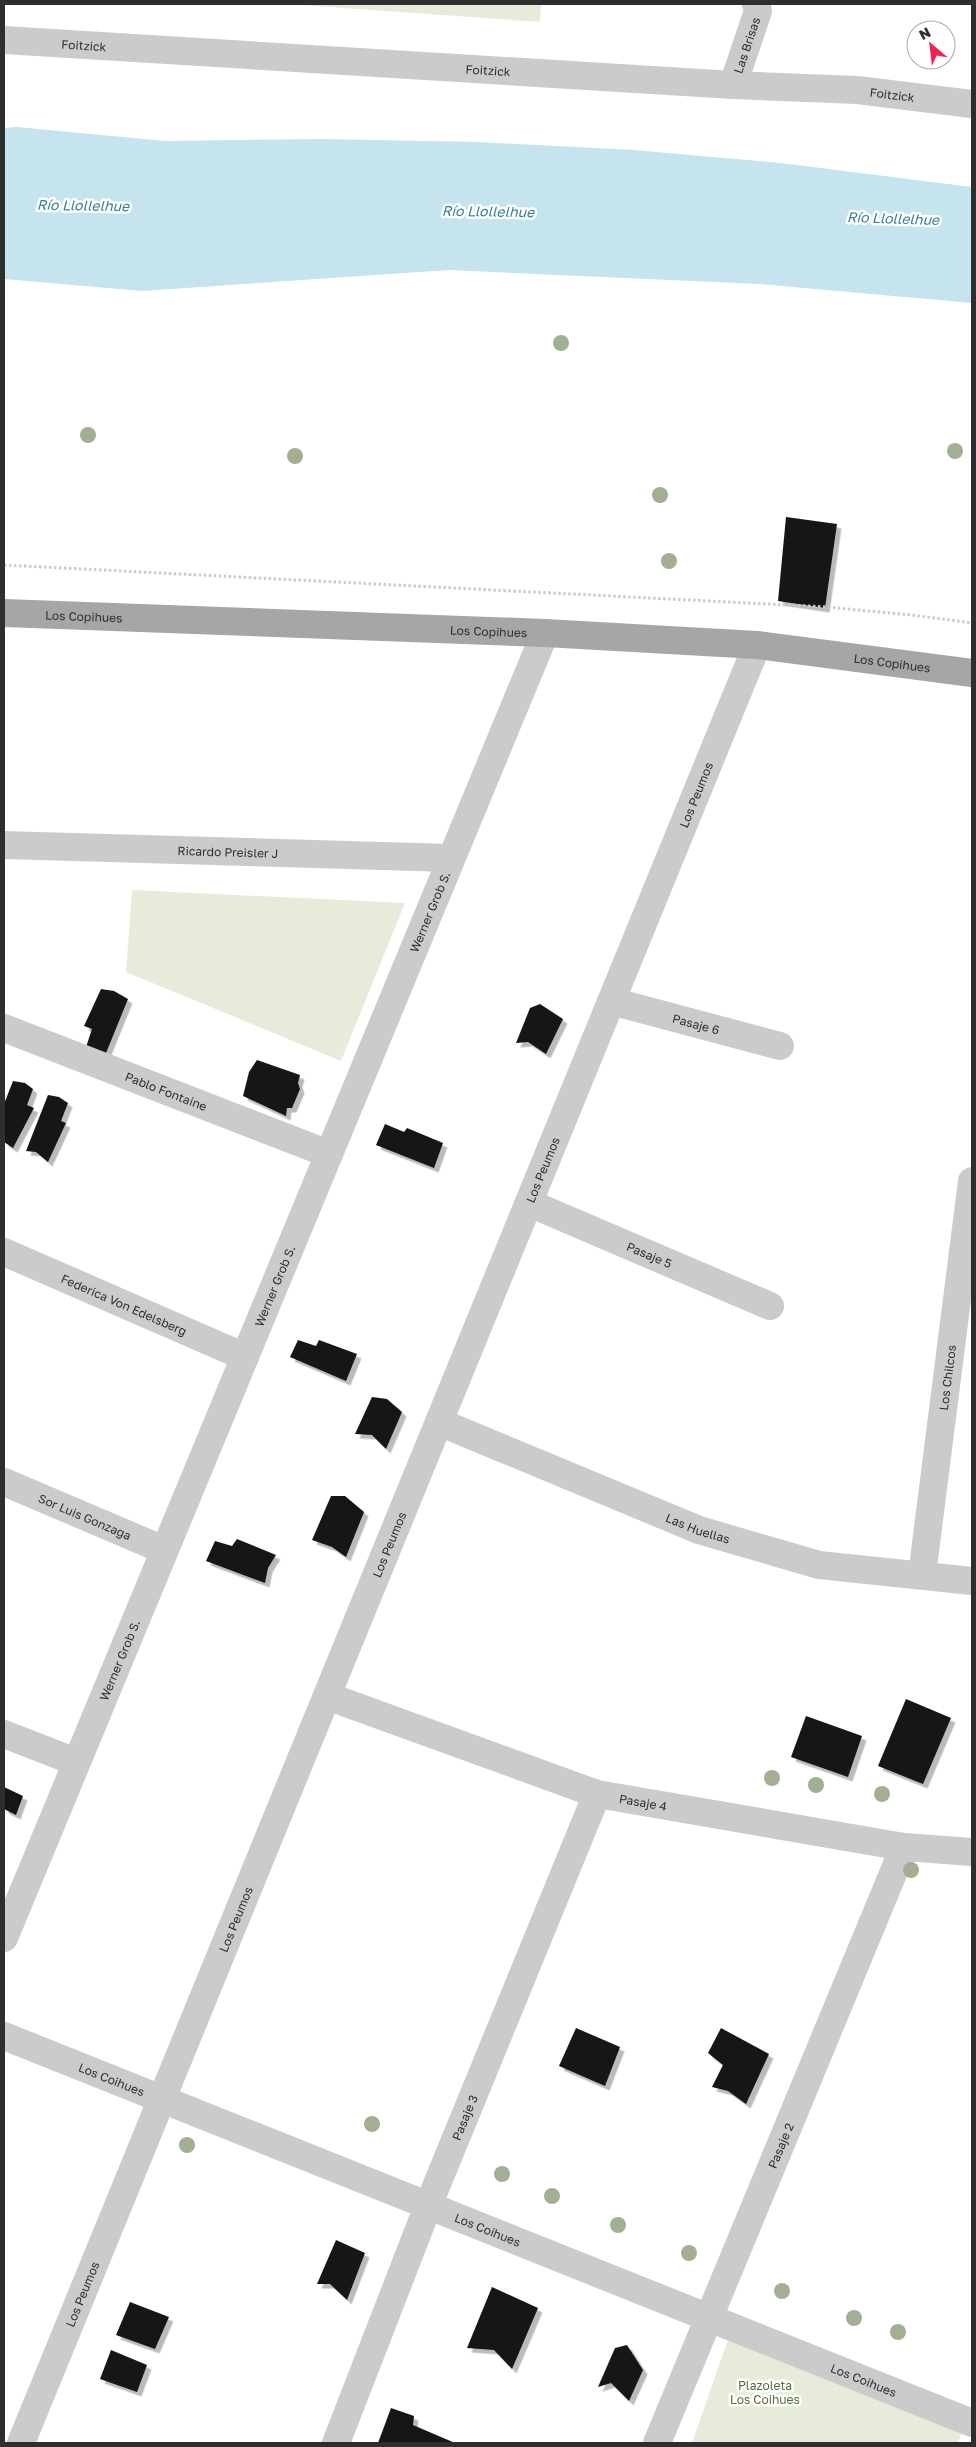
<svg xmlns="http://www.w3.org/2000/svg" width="976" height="2447" font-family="'Golos Text',sans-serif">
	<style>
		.green { fill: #e7ecda }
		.water { fill: #c5e4ee }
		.building { fill: #151515; filter: url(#shadow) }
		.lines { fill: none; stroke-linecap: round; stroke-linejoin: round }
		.path { stroke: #cbcbcb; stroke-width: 3; stroke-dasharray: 2.5 2.5; stroke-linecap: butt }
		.minor { stroke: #cbcbcb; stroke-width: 28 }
		.major { stroke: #a6a6a6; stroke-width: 28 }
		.tree { fill: #a3af92 }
		.labels { text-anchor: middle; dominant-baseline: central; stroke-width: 5; stroke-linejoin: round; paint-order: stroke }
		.street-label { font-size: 12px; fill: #2e2e2e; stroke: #fff }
		.park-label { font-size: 12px; fill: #586d38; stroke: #fff }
		.water-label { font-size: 14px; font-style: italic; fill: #367e96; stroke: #fff }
	</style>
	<defs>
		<filter id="shadow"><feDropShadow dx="4.5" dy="4.5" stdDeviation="0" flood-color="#0004"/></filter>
	</defs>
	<rect width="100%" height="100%" fill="#fff"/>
	<!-- green -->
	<g class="green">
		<polygon points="286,4 541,4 540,22"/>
		<polygon points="132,890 405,903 341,1061 126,972"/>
		<polygon points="733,2325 970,2410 958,2443 692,2443"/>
	</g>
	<!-- water -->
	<polygon class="water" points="17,127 165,141 322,139 478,142 634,150 781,163 972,187 972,303 759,284 449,270 142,291 4,279 4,128"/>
	<!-- building -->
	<g class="building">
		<polygon points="786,517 837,524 825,608 778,601"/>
		<polygon points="101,989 114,991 128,999 104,1058 86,1047 92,1029 84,1026"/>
		<polygon points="540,1004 563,1019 546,1054 528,1042 516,1043 530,1008"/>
		<polygon points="257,1060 300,1075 298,1083 300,1089 292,1108 287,1108 286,1116 243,1096 249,1072"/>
		<polygon points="13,1081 25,1083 33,1089 27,1105 34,1108 13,1148 4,1142 4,1104"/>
		<polygon points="48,1095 59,1097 68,1103 61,1121 66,1123 48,1162 36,1152 26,1151"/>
		<polygon points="385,1124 404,1132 407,1128 443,1143 434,1168 376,1145"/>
		<polygon points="298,1340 316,1346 319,1340 357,1354 346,1381 290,1357"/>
		<polygon points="372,1397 387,1399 402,1412 386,1449 372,1435 355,1434"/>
		<polygon points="331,1496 345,1496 364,1512 346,1557 332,1547 312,1540"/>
		<polygon points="237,1539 276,1555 268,1568 265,1583 206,1561 215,1541 232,1546"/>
		<polygon points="906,1699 951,1718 923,1784 878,1766"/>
		<polygon points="806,1716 862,1736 848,1777 791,1757"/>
		<polygon points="4,1787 23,1796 16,1815 4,1809"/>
		<polygon points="576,2028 620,2047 605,2086 559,2066"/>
		<polygon points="721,2028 769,2054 746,2104 728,2091 712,2087 723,2065 708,2053"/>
		<polygon points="336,2240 365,2253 347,2300 330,2284 317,2284"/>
		<polygon points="492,2287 538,2308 512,2369 494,2350 467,2348"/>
		<polygon points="130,2302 169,2317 155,2349 116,2335"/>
		<polygon points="627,2345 643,2370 629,2401 611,2383 598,2387 615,2348"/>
		<polygon points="111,2350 147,2365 137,2392 100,2379"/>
		<polygon points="391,2408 414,2416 413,2425 455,2443 378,2443"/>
	</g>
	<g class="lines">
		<!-- path -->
		<polyline class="path" points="4,565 826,607 912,615 972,623"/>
		<!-- minor -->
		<g class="minor">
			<path id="s1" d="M4,40L733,85L857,90L972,104"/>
			<path id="s2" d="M733,85L758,11L756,4"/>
			<path id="s3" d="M4,845L451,858"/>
			<path id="s4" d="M611,1001L780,1046"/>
			<path id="s5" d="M4,1028L329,1154"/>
			<path id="s6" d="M529,1203L770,1306"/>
			<path id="s7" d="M4,1252L245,1357"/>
			<path id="s8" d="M439,1422L699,1530L819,1565L972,1581"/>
			<path id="s9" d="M4,1482L164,1550"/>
			<path id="s10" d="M922,1575L972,1181"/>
			<path id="s11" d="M327,1696L597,1794L904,1847L972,1852"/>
			<polyline points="4,1734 76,1762"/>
			<path id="s12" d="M4,1938L545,633"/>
			<path id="s13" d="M4,2036L972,2423"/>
			<path id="s14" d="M21,2443L757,645"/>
			<path id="s15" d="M336,2443L428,2206L597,1794"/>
			<path id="s16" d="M657,2443L904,1847"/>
		</g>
		<!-- major -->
		<path class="major" id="s17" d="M4,613L545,633L757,645L972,673"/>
	</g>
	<!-- trees -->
	<g class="tree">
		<circle cx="561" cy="343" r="8"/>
		<circle cx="88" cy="435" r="8"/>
		<circle cx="955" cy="451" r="8"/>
		<circle cx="295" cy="456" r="8"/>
		<circle cx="660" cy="495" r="8"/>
		<circle cx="669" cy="561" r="8"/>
		<circle cx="772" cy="1778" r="8"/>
		<circle cx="816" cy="1785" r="8"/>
		<circle cx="882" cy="1794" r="8"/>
		<circle cx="911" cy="1870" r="8"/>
		<circle cx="372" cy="2124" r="8"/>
		<circle cx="187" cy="2145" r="8"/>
		<circle cx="502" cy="2174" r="8"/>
		<circle cx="552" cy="2196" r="8"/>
		<circle cx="618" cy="2225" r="8"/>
		<circle cx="689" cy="2253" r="8"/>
		<circle cx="782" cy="2291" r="8"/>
		<circle cx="854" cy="2318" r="8"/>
		<circle cx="898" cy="2332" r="8"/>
	</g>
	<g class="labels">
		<!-- street labels -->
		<g class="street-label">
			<text stroke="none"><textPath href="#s1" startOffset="80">Foitzick</textPath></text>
			<text stroke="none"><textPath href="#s2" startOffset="42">Las Brisas</textPath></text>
			<text stroke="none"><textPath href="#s1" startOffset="485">Foitzick</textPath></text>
			<text stroke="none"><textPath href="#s1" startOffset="890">Foitzick</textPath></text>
			<text stroke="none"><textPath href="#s17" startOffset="80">Los Copihues</textPath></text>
			<text stroke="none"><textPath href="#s17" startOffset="485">Los Copihues</textPath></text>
			<text stroke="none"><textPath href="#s17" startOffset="890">Los Copihues</textPath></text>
			<text stroke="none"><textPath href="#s14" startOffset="1781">Los Peumos</textPath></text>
			<text stroke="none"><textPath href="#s3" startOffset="224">Ricardo Preisler J</textPath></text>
			<text stroke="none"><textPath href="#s12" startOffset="1111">Werner Grob S.</textPath></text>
			<text stroke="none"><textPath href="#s4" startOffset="88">Pasaje 6</textPath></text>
			<text stroke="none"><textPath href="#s5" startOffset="174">Pablo Fontaine</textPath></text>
			<text stroke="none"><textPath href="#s14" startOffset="1376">Los Peumos</textPath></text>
			<text stroke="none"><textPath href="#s6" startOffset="131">Pasaje 5</textPath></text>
			<text stroke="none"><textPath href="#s12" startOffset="706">Werner Grob S.</textPath></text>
			<text stroke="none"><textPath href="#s7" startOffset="131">Federica Von Edelsberg</textPath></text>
			<text stroke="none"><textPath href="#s10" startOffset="199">Los Chilcos</textPath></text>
			<text stroke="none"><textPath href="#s9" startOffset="88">Sor Luis Gonzaga</textPath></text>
			<text stroke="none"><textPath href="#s8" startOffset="280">Las Huellas</textPath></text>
			<text stroke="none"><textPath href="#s14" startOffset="971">Los Peumos</textPath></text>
			<text stroke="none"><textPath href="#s12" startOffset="301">Werner Grob S.</textPath></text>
			<text stroke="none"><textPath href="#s11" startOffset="334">Pasaje 4</textPath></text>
			<text stroke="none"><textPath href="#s14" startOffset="566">Los Peumos</textPath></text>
			<text stroke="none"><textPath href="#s13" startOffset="116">Los Coihues</textPath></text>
			<text stroke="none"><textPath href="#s15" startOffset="350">Pasaje 3</textPath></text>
			<text stroke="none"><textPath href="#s16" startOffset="322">Pasaje 2</textPath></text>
			<text stroke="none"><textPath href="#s13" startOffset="521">Los Coihues</textPath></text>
			<text stroke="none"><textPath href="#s14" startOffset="161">Los Peumos</textPath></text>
			<text stroke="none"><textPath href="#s13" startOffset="926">Los Coihues</textPath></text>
		</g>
		<!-- park labels -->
		<g class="park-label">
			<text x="765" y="2385">Plazoleta<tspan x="765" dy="14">Los Coihues</tspan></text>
		</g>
		<!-- water labels -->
		<g class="water-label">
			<text transform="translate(83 205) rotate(1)">Río Llollelhue</text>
			<text transform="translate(488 211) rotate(1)">Río Llollelhue</text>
			<text transform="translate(893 218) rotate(2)">Río Llollelhue</text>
		</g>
	</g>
	<!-- border -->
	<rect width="976" height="2447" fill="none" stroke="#2e2e2e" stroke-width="10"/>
	<!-- north arrow -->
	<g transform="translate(931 45) rotate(332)"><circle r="24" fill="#ffffff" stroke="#ababab"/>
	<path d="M0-4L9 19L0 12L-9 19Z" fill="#f2234e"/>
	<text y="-8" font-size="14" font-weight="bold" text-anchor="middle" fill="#2e2e2e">N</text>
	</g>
</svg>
